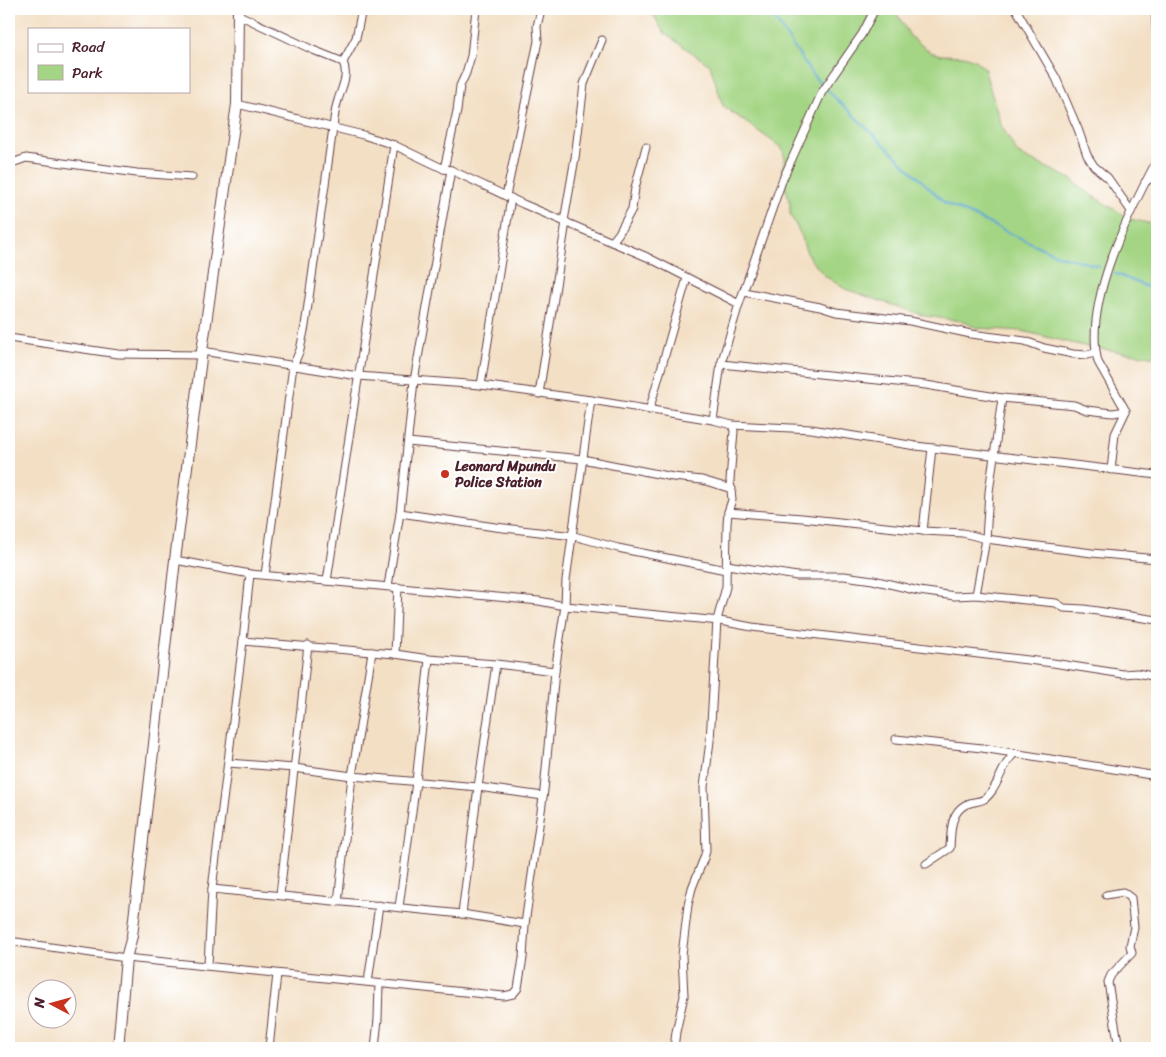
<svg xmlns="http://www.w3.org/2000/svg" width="1166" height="1057" font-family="Sriracha,sans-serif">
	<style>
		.green { fill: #a4d584; stroke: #777a58 }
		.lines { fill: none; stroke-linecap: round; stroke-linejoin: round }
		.stream { stroke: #5fa8d6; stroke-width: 2 }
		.street-casing { stroke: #633c42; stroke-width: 9 }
		.secondary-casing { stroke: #633c42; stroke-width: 12 }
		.street { stroke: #fff; stroke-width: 7 }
		.secondary { stroke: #fff; stroke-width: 10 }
		.poi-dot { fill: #c8321e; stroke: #fff; stroke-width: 2 }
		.labels { text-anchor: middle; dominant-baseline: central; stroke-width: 4; stroke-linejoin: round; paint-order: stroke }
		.poi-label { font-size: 14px; font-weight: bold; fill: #4a1f2b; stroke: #fff; text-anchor: start }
	</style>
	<rect width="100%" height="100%" fill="#fff"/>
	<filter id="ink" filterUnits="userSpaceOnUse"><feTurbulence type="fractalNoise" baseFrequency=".02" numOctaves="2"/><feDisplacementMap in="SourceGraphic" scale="10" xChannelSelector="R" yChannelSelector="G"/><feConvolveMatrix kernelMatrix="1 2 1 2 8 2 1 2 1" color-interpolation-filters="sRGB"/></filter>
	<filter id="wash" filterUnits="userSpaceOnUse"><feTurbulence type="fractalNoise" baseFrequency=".0096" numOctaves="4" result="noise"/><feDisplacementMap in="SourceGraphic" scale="20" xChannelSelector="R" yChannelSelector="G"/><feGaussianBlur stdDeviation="1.12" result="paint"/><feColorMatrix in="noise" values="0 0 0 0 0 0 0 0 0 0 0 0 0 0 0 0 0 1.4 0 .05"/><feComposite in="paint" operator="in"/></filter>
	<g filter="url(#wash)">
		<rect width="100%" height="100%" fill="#f3dfc4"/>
		<!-- green -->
		<polygon class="green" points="650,9 894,9 910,36 930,52 941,55 964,56 975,60 984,68 1001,125 1018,154 1071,179 1088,193 1130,219 1157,225 1157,357 1088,347 1022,331 977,328 962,321 925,316 845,289 825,276 810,259 805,248 802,237 790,214 790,203 783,179 782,169 785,159 782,148 723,106 710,65 664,33"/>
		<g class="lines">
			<!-- stream -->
			<g class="stream">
				<polyline points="768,9 812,74 823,86"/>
				<polyline points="826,89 945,203 1057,255 1099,266"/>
				<polyline points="1114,273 1157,291"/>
			</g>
		</g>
	</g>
	<g filter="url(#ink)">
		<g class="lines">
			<!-- street casing -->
			<g class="street-casing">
				<g id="street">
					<polyline points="1016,9 1056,78 1078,129 1087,155 1094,166 1108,178 1131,211"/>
					<polyline points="1155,9 1157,41"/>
					<path d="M239,15L313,50L343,62C349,75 342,87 338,100C335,109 334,119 333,128L305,326L300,350L293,366L265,575"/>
					<polyline points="343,62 356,38 362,9"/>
					<polyline points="237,104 363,135 394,145 444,169 451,170 523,204 647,257 739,304"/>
					<polyline points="9,162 15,162 26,158 137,173 192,177"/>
					<polyline points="444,169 457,111 460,86 466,73 471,56 476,9"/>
					<polyline points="1145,182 1157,175"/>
					<polyline points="506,196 538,41 537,26 541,10"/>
					<polyline points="564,221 575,158 584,84 602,40"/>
					<polyline points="612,242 619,233 632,209 635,188 646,147"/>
					<polyline points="744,292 820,307 836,312 910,321 971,334 1025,341 1044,348 1073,354 1087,355 1095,353"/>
					<polyline points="9,338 118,354 202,355"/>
					<polyline points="202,351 358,376 481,385 591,400 713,420 732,425 734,431 730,480 732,500 728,512 727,524 726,587 717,620 710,741 704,787 706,851 704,858 692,888 688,905 682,955 684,996 676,1032 674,1048"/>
					<polyline points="721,364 926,385 1002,398 989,492 986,539 976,595 955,596 919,591 873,580 844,576 797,576 727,565"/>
					<polyline points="481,385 511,198"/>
					<polyline points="539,394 566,222"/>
					<polyline points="1002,398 1074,405 1087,410 1113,413 1126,411"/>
					<polyline points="649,411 687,278"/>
					<polyline points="713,420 721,364 739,304 782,181 822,92 862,34 875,9"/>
					<polyline points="732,425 811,429 916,446 1157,475"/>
					<polyline points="408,442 582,459 673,477 702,480 732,489"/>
					<path d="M1111,470L1115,434L1126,411L1098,362C1083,303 1129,213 1156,162L1157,154"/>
					<polyline points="728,512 802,518 923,531 963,533 986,539 1092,553 1157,559"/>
					<polyline points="400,513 495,527 574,536 618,548 726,570"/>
					<polyline points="923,531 932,448"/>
					<polyline points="175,560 250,574 539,601 565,606 720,621 752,627 1053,663 1123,674 1137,673 1157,677"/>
					<polyline points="327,581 394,145"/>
					<polyline points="388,586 400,513 414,381 451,170"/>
					<polyline points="976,595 1056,603 1064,608 1084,609 1157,620"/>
					<polyline points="243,641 395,654 429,659 496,664 555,671"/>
					<polyline points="395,654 398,587"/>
					<polyline points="896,739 982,748 1157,776"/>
					<polyline points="228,763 294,768 352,776 478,787 543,796"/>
					<path d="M926,864L950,848C951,833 950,813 965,805C978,798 981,806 992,791C1001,778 1003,764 1014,754"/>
					<polyline points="212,889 462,914 525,924"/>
					<polyline points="280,895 308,645"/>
					<polyline points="1106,895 1123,892 1131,898 1134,927 1130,946 1132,953 1111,975 1108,982 1119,1048"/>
					<polyline points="338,902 352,776 372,652"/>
					<polyline points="399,907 416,782 429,659"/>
					<polyline points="462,914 478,787 496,664"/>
					<polyline points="9,941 126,958 504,996 513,994 518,988 523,958 525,924 544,790 555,671 565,606 566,580 591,400"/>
					<polyline points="208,965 212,889 243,641 250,574"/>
					<polyline points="368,982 379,905"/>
					<polyline points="269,1048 277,974 272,973"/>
					<polyline points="375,1048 378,1019 379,984"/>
				</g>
			</g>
			<!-- secondary casing -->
			<g class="secondary-casing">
				<polyline id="secondary" points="118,1048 126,958 132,936 175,560 202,351 237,104 238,9"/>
			</g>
			<!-- street -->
			<use href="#street" class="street"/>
			<!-- secondary -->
			<use href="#secondary" class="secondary"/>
		</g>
	</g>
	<!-- markers -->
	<circle class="poi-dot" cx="445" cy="474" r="5"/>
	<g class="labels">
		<!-- poi labels -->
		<g class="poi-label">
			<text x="455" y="466">Leonard Mpundu<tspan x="455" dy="16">Police Station</tspan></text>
		</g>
	</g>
	<!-- margin -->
	<rect width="1166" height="1057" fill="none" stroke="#fff" stroke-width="30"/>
	<!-- legend -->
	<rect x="28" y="28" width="162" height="65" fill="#ffffff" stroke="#b7a5aa"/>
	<rect x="38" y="44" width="25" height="8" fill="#ffffff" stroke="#b7a5aa"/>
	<text x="72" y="52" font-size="15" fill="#4a1f2b">Road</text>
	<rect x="38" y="65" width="25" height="15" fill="#a4d584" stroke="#b7a5aa"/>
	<text x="72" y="78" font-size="15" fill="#4a1f2b">Park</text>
	<!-- north arrow -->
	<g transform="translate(52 1004) rotate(276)"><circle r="24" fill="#ffffff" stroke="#b7a5aa"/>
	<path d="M0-4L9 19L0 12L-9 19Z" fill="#c8321e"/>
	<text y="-8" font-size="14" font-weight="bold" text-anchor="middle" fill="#4a1f2b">N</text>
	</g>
</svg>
